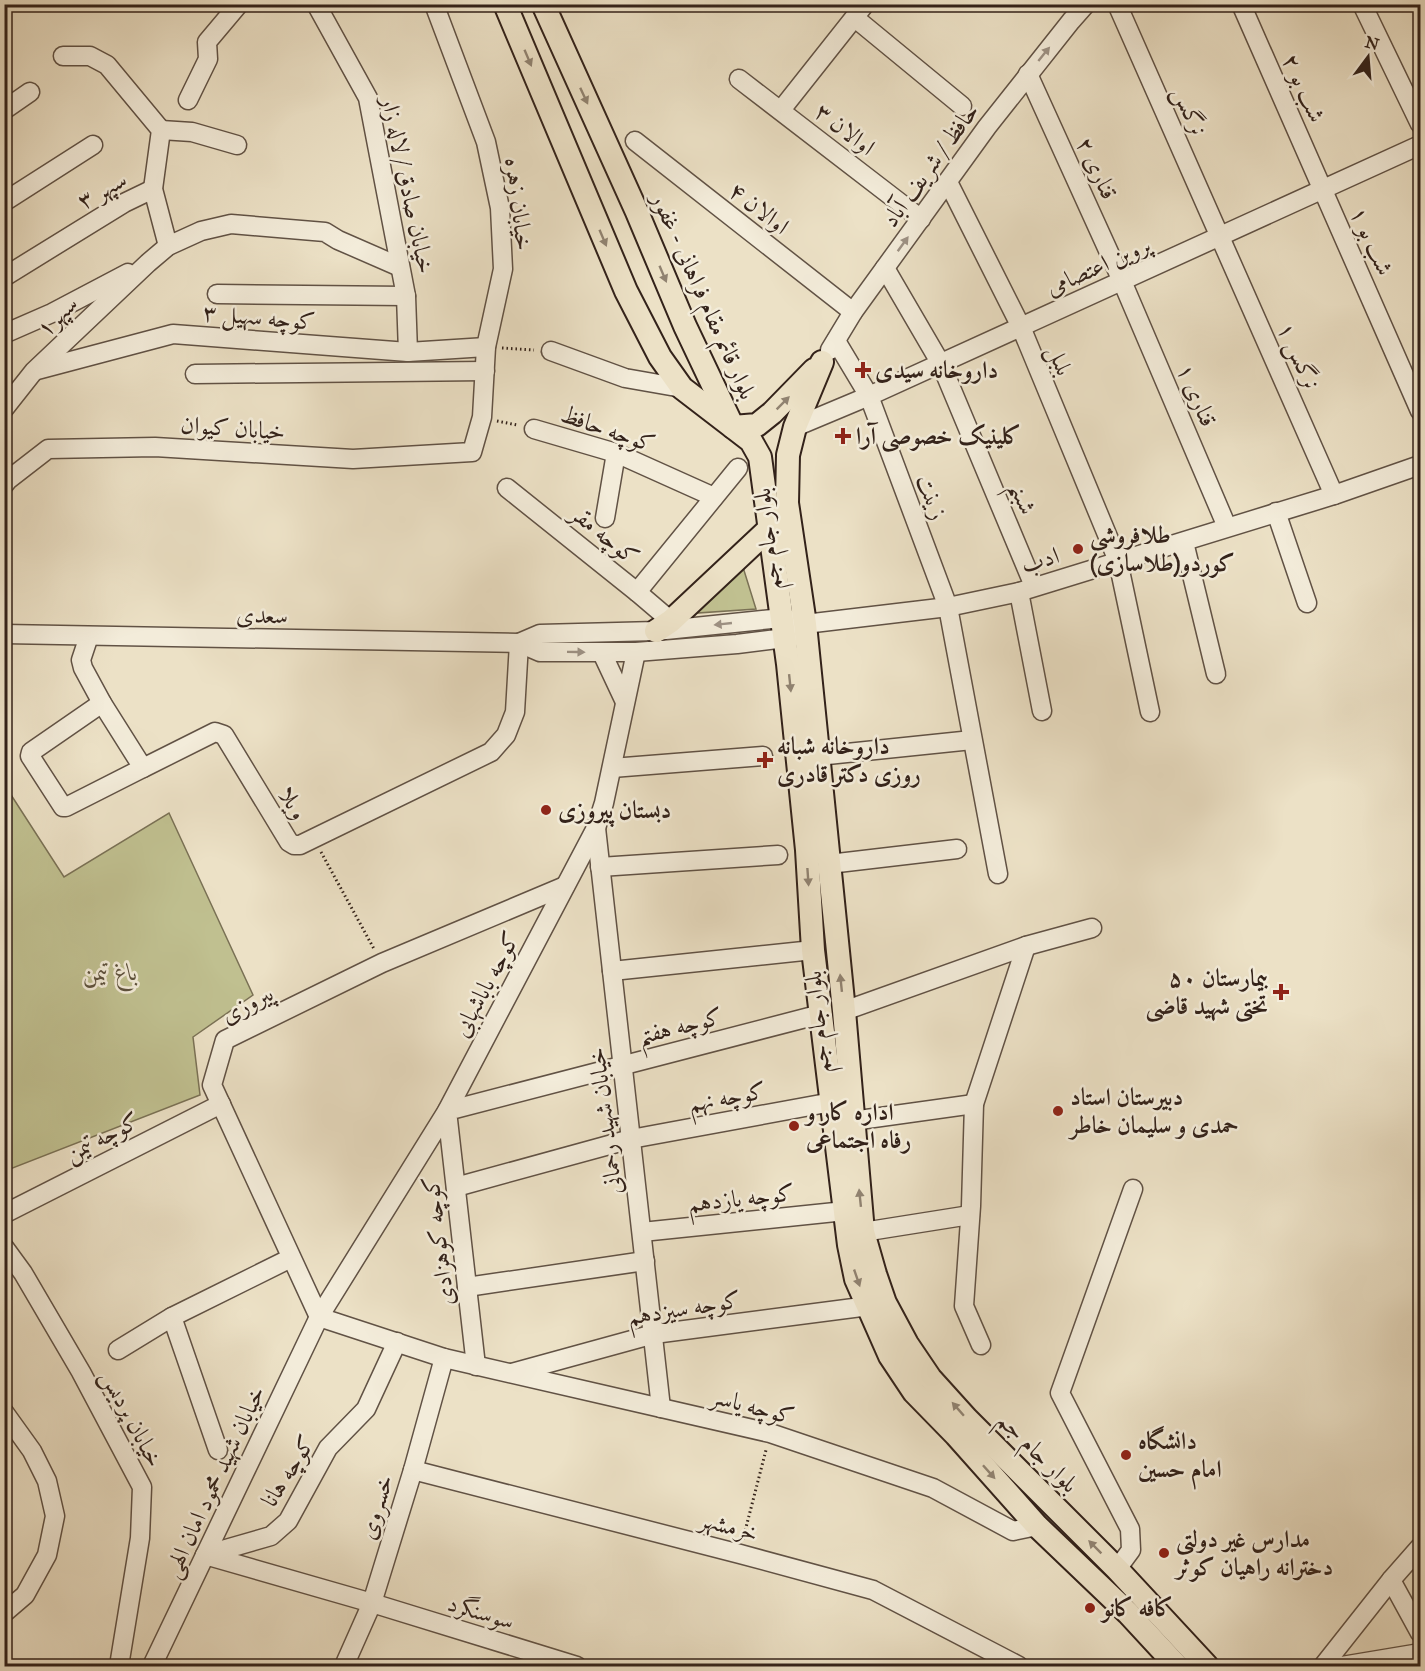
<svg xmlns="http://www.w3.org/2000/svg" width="1425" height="1671" font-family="'IM FELL Great Primer',Amiri,serif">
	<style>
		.green { fill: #c0c090; stroke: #7a7155; stroke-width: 1.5 }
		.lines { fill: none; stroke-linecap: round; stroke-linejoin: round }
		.minor-casing { stroke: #615245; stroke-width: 21 }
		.major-casing { stroke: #33221a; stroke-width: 26 }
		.path { stroke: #33221a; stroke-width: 3; stroke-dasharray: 1.5 3; stroke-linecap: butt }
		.minor { stroke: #f3ecda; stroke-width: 18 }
		.major { stroke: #ece1c6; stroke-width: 22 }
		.oneway { fill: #9d9184 }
		.oneway2 { fill: #908270 }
		.poi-dot { fill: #8f2418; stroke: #f3ecda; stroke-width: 2 }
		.labels { text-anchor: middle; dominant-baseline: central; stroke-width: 5; stroke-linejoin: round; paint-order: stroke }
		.street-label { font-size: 24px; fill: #33221a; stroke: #f3ecda }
		.poi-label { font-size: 24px; font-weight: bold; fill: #33221a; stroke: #f3ecda; text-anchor: start }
		.park-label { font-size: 24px; font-style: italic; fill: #5d513d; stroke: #f3ecda }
	</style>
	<rect width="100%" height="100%" fill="#ece1c6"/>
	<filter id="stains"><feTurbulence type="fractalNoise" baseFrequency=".00333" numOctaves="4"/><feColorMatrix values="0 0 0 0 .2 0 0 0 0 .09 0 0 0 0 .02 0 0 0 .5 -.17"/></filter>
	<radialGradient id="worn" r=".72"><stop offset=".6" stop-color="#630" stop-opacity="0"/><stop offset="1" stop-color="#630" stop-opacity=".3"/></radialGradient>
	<!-- green -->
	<g class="green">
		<polygon points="742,564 756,609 697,613"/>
		<polygon points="4,784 64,877 169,813 253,995 193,1037 200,1095 5,1171"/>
	</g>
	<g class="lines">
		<!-- minor casing -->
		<g class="minor-casing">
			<g id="minor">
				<polyline points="316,4 368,98 406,296 408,352"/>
				<polyline points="1117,4 1334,495"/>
				<polyline points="1241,4 1420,411"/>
				<polyline points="1362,4 1420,124"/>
				<polyline points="855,18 962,106"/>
				<polyline points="63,56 90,56 107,65 161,130 153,189 168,246"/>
				<polyline points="1028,74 1122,281 1227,527"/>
				<polyline points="739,79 921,219"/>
				<polyline points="188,100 208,59 207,42 239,4"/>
				<polyline points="4,110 30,92"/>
				<polyline points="781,110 865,4"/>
				<polyline points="161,130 192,132 237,145"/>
				<polyline points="635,141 853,312"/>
				<polyline points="948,182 1021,327 1118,561 1150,712"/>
				<polyline points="4,202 93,145"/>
				<polyline points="885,268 941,364 1034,586"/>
				<polyline points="4,277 124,203 153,189"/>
				<polyline points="217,294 406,296"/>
				<polyline points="4,334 52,313 128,273"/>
				<polyline points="836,341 869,396 948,607 998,874"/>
				<polyline points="830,350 853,312 987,127 1071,21 1086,4"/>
				<polyline points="551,351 625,378 682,388"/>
				<polyline points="37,370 173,334 408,352 486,347"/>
				<polyline points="195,374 485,371"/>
				<polyline points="4,409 34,371 148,263 168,246 201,231 231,224 325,232 338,240 400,267"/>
				<polyline points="795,427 869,396 1420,145"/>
				<polyline points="534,429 616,453 714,497"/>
				<polyline points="4,485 8,480 48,449 155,447 353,459 472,452 482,417 486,347 503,269 500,208 486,142 434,4"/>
				<polyline points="507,488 637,592 671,621"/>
				<polyline points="1276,512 1307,603"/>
				<polyline points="605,518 616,453"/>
				<polyline points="1184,542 1216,674"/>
				<polyline points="637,592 738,468"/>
				<polyline points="1019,592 1042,711"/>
				<polyline points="4,634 519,643 540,652 636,652 737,644 785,638 796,630"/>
				<polyline points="89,636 81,660 83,668 102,703 143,768 215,732 224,735 289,842 294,845 300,845 491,752 506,735 515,712 519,643"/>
				<polyline points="519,643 540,634 656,631 782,618 805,624 948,607 1019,592 1334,495 1420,465"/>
				<polyline points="602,653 625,702"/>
				<polyline points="102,703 31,752 30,756 63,807 66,807 143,768"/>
				<polyline points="818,756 972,740"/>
				<polyline points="612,768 763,756"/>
				<polyline points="596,828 661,1408"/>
				<polyline points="829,864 957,849"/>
				<polyline points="600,867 778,855"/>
				<polyline points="612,971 813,950"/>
				<polyline points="844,1011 1026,946 1092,928"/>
				<polyline points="852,1121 974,1104"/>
				<polyline points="456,1187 631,1139 832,1102"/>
				<polyline points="4,1214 221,1104"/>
				<polyline points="642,1232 845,1211"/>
				<polyline points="863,1232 970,1215"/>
				<polyline points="4,1247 23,1273 81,1372 142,1487 140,1538 119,1666"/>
				<polyline points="467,1287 645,1261"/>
				<polyline points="172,1317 218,1450"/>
				<polyline points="319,1317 444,1358 770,1433 933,1488 1013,1531 1037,1526"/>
				<polyline points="319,1317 212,1085 225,1040 382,963 565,886"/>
				<polyline points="981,1345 964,1306 971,1206 974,1104 1026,946"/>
				<polyline points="118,1350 172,1317 291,1258"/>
				<polyline points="476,1366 447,1111 821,1014"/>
				<polyline points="512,1373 654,1334 869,1306"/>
				<polyline points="4,1412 32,1451 47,1481 55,1516 47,1555 25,1595 4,1613"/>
				<polyline points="413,1470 740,1554 873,1590 1019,1666"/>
				<polyline points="205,1555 372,1603 577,1666"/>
				<polyline points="205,1555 271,1536 288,1521 328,1448 366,1409 397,1342"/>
				<polyline points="1117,1569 1131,1550 1130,1529 1060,1393 1133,1189"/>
				<polyline points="1391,1580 1420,1633"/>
				<polyline points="152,1666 319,1317 447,1111 596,828 604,803 636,652"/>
				<polyline points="344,1666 372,1603 413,1470 444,1358"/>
				<polyline points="1323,1666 1391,1580 1420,1547"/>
				<polyline points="1342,1666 1420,1653"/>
			</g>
		</g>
		<!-- major casing -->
		<g class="major-casing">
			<g id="major">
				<polyline points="505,4 626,291 660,357 682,388 751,441 760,457 788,664 807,850 813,950 849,1245 856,1279 890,1356 914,1392 956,1435 1037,1526 1128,1613 1177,1666"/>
				<polyline points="543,4 637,212 685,326 731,423"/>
				<polyline points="822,362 795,427 788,455 787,503 805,624 844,1011 863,1232 875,1274 885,1303 907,1344 930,1378 967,1419 1117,1569 1207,1666"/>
				<polyline points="733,427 757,425 772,413 814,370"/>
				<polyline points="656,631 671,621 768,530"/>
			</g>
		</g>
		<!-- path -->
		<g class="path">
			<polyline points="502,348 534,350"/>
			<polyline points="497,421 517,425"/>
			<polyline points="321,852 374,949"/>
			<polyline points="743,1539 766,1450"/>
		</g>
		<!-- minor -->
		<use href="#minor" class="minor"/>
		<!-- major -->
		<use href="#major" class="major"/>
	</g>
	<!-- one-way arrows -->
	<defs><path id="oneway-solid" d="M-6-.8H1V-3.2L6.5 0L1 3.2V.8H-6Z" transform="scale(1.5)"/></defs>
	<g class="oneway">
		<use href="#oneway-solid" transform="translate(1044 54) rotate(-51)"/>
		<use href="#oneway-solid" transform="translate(903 244) rotate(-54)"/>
		<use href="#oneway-solid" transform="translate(723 624) rotate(174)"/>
		<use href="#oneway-solid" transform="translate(576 652) rotate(1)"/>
	</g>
	<g class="oneway2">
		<use href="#oneway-solid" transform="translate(528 58) rotate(67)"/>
		<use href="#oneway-solid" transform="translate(584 96) rotate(65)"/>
		<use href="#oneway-solid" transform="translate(603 238) rotate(67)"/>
		<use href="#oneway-solid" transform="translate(663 274) rotate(67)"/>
		<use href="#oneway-solid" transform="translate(783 403) rotate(-45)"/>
		<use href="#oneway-solid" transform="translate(790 683) rotate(84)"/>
		<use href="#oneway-solid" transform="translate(808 877) rotate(86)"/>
		<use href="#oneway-solid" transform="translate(841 983) rotate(-96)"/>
		<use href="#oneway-solid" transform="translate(860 1198) rotate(-96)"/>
		<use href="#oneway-solid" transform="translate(857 1278) rotate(71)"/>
		<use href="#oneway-solid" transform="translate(958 1409) rotate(-131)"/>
		<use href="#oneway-solid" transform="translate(989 1472) rotate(48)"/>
		<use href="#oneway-solid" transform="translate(1095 1547) rotate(-135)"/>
	</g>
	<!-- markers -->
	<g class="poi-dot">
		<path d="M860 361h6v6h6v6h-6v6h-6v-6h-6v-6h6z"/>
		<path d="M840 427h6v6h6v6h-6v6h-6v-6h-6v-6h6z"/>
		<circle cx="1078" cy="549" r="6"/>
		<path d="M762 751h6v6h6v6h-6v6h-6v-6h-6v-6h6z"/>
		<circle cx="546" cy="810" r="6"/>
		<path d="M1278 983h6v6h6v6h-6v6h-6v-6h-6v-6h6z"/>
		<circle cx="1058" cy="1111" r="6"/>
		<circle cx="794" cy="1126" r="6"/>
		<circle cx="1126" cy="1455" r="6"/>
		<circle cx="1164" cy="1553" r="6"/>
		<circle cx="1090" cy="1608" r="6"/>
	</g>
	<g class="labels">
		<!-- street labels -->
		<g class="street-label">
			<text transform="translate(1304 88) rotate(66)">شب بو ۲</text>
			<text transform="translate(1190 111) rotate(66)">نرگس</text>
			<text transform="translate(845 129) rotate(38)">اوالان ۳</text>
			<text transform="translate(930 165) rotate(-54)">حافظ / شریف آباد</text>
			<text transform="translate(1097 168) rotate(65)">قناری ۲</text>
			<text transform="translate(408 185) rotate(78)">خیابان صادق / لاله زار</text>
			<text transform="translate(102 190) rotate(-29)">سپهر ۳</text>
			<text transform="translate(519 204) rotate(83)">خیابان زهره</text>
			<text transform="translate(759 208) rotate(38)">اوالان ۴</text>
			<text transform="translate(1372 241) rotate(66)">شب بو ۱</text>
			<text transform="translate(1098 266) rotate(-24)">پروین اعتصامی</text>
			<text transform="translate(704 296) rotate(66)">بلوار قائم مقام فراهانی - غفور</text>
			<text transform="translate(57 316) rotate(-44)">سپهر۱</text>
			<text transform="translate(259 317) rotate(5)">کوچه سهیل ۳</text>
			<text transform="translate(1299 356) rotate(66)">نرگس ۱</text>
			<text transform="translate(1060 360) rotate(67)">بلبل</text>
			<text transform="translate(1197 395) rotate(67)">قناری ۱</text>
			<text transform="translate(233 428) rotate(4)">خیابان کیوان</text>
			<text transform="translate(608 429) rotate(19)">کوچه حافظ</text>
			<text transform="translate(932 497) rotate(69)">زینت</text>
			<text transform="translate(1023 498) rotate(67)">شبنم</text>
			<text transform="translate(605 535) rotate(39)">کوچه مقر</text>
			<text transform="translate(767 539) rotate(-96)">بلوار جام جم</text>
			<text transform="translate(1040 560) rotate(-17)">ادب</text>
			<text transform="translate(262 615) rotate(1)">سعدی</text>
			<text transform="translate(293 803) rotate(59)">ویلا</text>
			<text transform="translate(486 984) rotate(-62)">کوچه باباشهابی</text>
			<text transform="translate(247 1004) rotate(-28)">پیروزی</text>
			<text transform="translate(817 1022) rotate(-95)">بلوار جام جم</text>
			<text transform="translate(680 1026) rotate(-14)">کوچه هفتم</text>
			<text transform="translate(727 1097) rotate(-10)">کوچه نهم</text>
			<text transform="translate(605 1121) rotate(-97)">خیابان شهید رحمانی</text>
			<text transform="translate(102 1137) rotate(-27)">کوچه تیمن</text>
			<text transform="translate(741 1198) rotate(-6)">کوچه یازدهم</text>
			<text transform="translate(438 1241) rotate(-97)">کوچه کوهزادی</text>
			<text transform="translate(684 1308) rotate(-9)">کوچه سیزدهم</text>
			<text transform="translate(753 1406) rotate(15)">کوچه یاسر</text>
			<text transform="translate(132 1418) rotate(62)">خیابان پردیس</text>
			<text transform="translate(1038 1452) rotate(45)">بلوار جام جم</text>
			<text transform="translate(288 1471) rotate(-58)">کوچه هانا</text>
			<text transform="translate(214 1482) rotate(-65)">خیابان شهید محمود امان الهی</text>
			<text transform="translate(376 1507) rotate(-73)">خسروی</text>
			<text transform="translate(729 1526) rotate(15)">خرمشهر</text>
			<text transform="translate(481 1612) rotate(17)">سوسنگرد</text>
		</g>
		<!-- poi labels -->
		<g class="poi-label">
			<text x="875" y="370">داروخانه سیدی</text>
			<text x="856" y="436">کلینیک خصوصی آرا</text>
			<text x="1090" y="535">طلافروشی<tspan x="1090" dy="28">کوردو(طلاسازی)</tspan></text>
			<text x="777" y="746">داروخانه شبانه<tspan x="777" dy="28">روزی دکتر قادری</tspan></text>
			<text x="558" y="810">دبستان پیروزی</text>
			<text x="1268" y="978" text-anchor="end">بیمارستان ۵۰<tspan x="1268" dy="28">تختی شهید قاضی</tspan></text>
			<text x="1070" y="1097">دبیرستان استاد<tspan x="1070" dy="28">حمدی و سلیمان خاطر</tspan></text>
			<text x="806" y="1112">اداره کار و<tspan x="806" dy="28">رفاه اجتماعی</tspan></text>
			<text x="1138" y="1441">دانشگاه<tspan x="1138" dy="28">امام حسین</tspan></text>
			<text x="1176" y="1539">مدارس غیر دولتی<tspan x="1176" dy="28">دخترانه راهیان کوثر</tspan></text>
			<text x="1102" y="1608">کافه کانو</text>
		</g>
		<!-- park labels -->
		<g class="park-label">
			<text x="110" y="972">باغ تیمن</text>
		</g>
	</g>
	<!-- margin -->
	<rect width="1425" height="1671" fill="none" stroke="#ece1c6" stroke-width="24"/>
	<rect x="6" y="6" width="1413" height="1659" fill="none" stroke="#33221a" stroke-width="3"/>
	<rect x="12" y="12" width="1401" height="1647" fill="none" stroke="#33221a" stroke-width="1.5"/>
	<!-- north arrow -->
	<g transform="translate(1368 57) rotate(16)" stroke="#f3ecda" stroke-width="4.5" paint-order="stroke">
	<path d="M0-4.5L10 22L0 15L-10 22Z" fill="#33221a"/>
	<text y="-9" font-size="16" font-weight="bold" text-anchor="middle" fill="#33221a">N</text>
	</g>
	<rect width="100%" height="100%" filter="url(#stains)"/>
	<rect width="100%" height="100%" fill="url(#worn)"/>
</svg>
